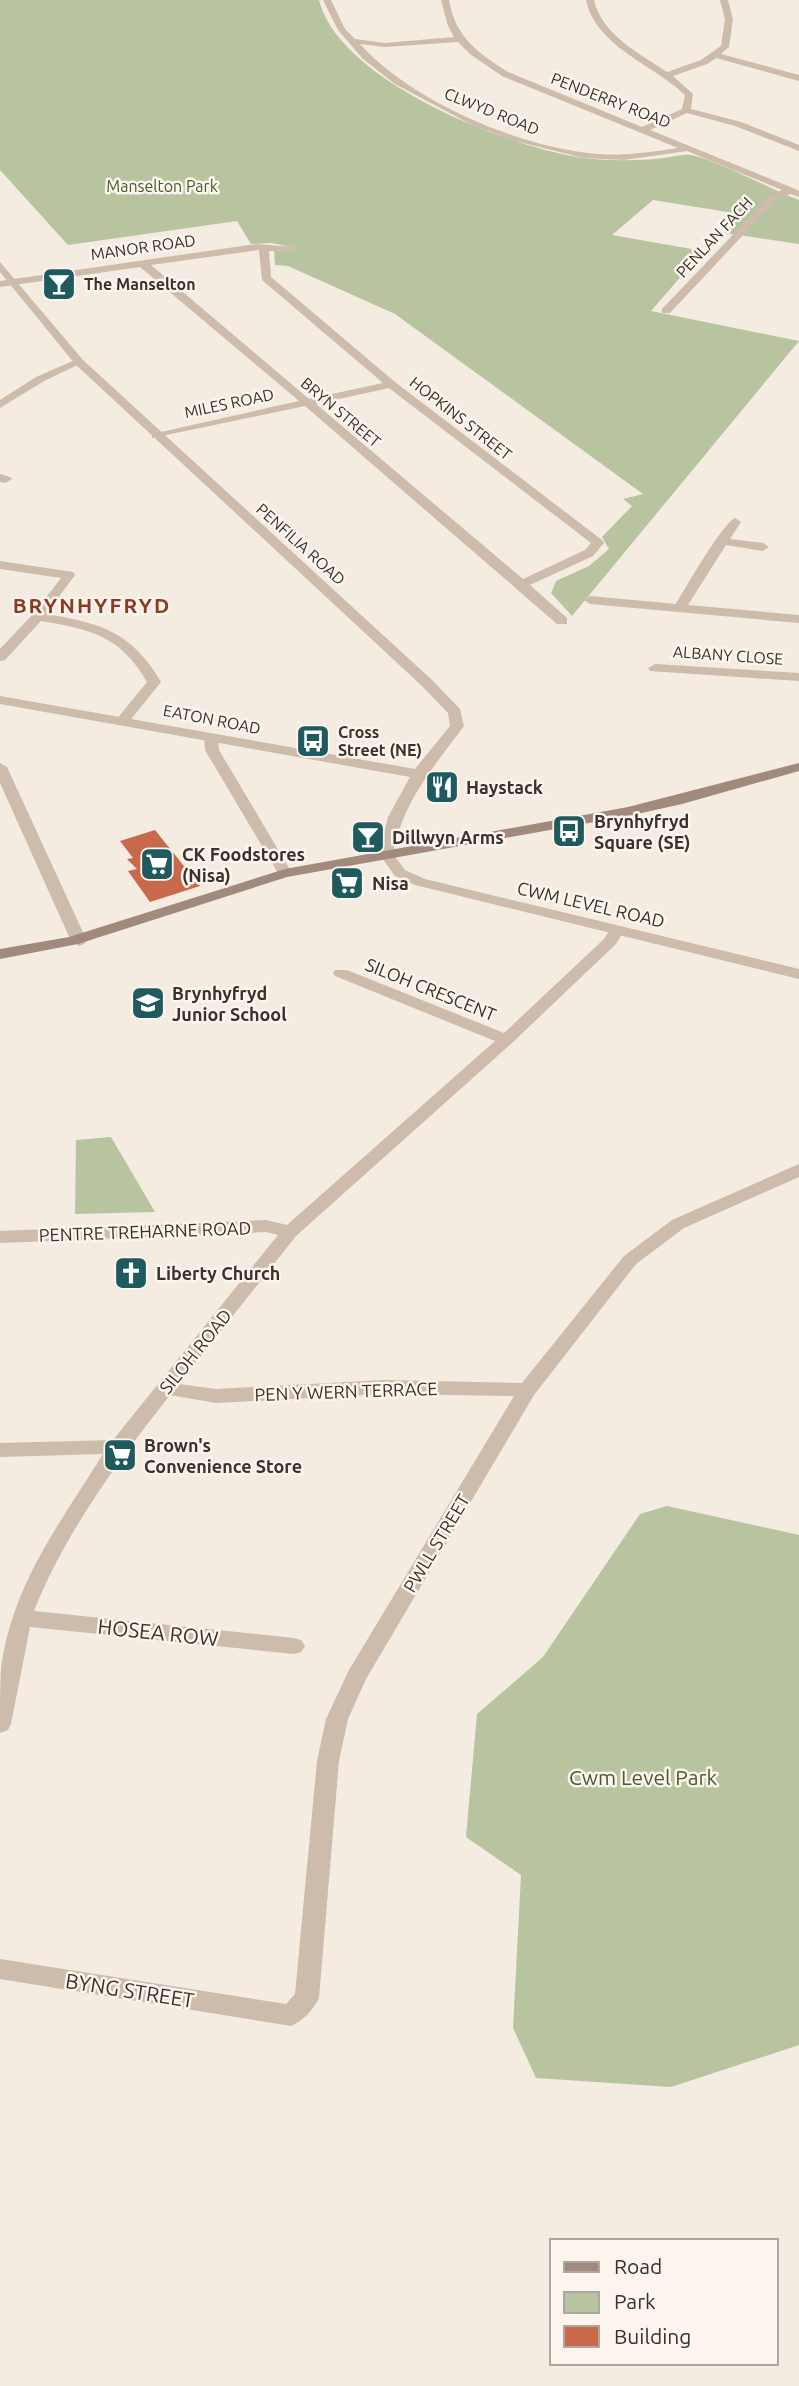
<svg xmlns="http://www.w3.org/2000/svg" width="799" height="2386" font-family="Ubuntu,sans-serif">
	<style>
		.green { fill: #b8c4a0 }
		.building { fill: #c8694b }
		.lines { fill: none; stroke-linecap: round; stroke-linejoin: round }
		.minor { fill: #cdbbac; fill-rule: evenodd }
		.tertiary { fill: #cdbbac; fill-rule: evenodd }
		.secondary { fill: #a18a7d; fill-rule: evenodd }
		.labels { text-anchor: middle; dominant-baseline: central; stroke-width: 5; stroke-linejoin: round; paint-order: stroke }
		.far-street-label { font-size: 16px; fill: #3b302b; stroke: #fbf5ee }
		.far-park-label { font-size: 16px; fill: #4a5a2e; stroke: #fbf5ee }
		.far-poi-label { font-size: 16px; font-weight: bold; fill: #3b302b; stroke: #fbf5ee; text-anchor: start }
		.poi-label { font-size: 18px; font-weight: bold; fill: #3b302b; stroke: #fbf5ee; text-anchor: start }
		.street-label { font-size: 18px; fill: #3b302b; stroke: #fbf5ee }
		.far-district-label { font-size: 21px; font-weight: bold; letter-spacing: 2px; fill: #8c3b22; stroke: #fbf5ee }
		.near-street-label { font-size: 21px; fill: #3b302b; stroke: #fbf5ee }
		.near-park-label { font-size: 21px; fill: #4a5a2e; stroke: #fbf5ee }
	</style>
	<rect width="100%" height="100%" fill="#f4ebe1"/>
	<!-- green -->
	<g class="green">
		<path d="M0,0H319C339,81 509,148 584,158C610,161 639,161 664,158C674,157 681,154 691,155C715,159 772,190 799,200V244L725,233L740,214L653,200L612,235L703,251L651,311L799,341L572,616L551,593L556,581L589,566L609,549L602,537L632,506L623,499L643,494L395,314L288,266L275,265L274,250L295,248L272,243L251,244L237,221L68,245L0,170Z"/>
		<polygon points="111,1137 155,1212 75,1214 76,1140"/>
		<polygon points="667,1506 799,1535 799,2045 671,2087 536,2078 513,2028 521,1875 466,1837 477,1714 543,1657 640,1514"/>
	</g>
	<!-- building -->
	<polygon class="building" points="155,830 200,886 150,902 128,871 137,869 127,859 133,858 120,841"/>
	<g class="lines">
		<!-- minor -->
		<g class="minor">
			<path d="M323,0H331L345,29L355,39L385,43L454,37L448,26L441,0H449C455,37 478,53 508,72L642,127L682,109L685,95C653,64 596,47 586,0H594C602,35 639,53 667,72L701,60L721,46L725,19L720,0H728L733,19L729,47L721,54L799,75V81L716,58L707,64L673,76L693,94L691,109L741,122L799,145V151L735,126L687,113L650,130L793,188L799,191V197L790,194L776,200L670,313H662V309L770,196L782,190L687,151L624,160L584,158L511,140L472,125L395,84L363,59L338,30ZM458,42L470,54L502,76L678,148C651,152 625,156 598,154C521,148 412,102 360,44L385,47Z"/>
			<path d="M256,244L294,247L295,249L290,252L269,251L271,277L395,382L602,540L604,543L593,556L530,585L567,618V624H557L305,406L152,438V434L299,401L140,267L0,287V281ZM259,250L262,280L383,383L309,399L151,265ZM389,388L591,543L585,550L523,579L316,404Z"/>
			<polygon points="75,360 84,362 44,381 0,408 0,400 36,377"/>
			<polygon points="0,474 10,477 12,479 6,483 0,482"/>
			<path d="M735,518L741,522L730,539L763,543L769,547L763,551L726,545L688,605L799,615V623L590,604L584,600L590,596L676,604C686,587 723,523 735,518Z"/>
			<path d="M0,561L73,572L75,575L46,614C101,623 132,632 161,682L128,723L123,724L116,720L147,682C121,636 90,629 41,621L5,660L0,661V649L33,614L61,578L0,569Z"/>
			<polygon points="655,664 799,673 799,681 650,671 648,668"/>
			<polygon points="211,733 218,737 219,750 292,873 290,876 285,877 278,873 205,750 204,737"/>
			<polygon points="0,763 7,767 87,941 84,944 79,946 71,941 0,783"/>
			<path d="M616,926L624,931L616,944L512,1043L296,1236L179,1384L216,1389L385,1380L522,1383L624,1256L672,1220L799,1164V1177L684,1228L636,1264L534,1395L366,1679L348,1719L339,1761L319,1998C313,2010 303,2021 291,2026L0,1979V1959L286,2004L295,1994L317,1761L326,1719L349,1670L514,1396L385,1394L216,1403L170,1395C119,1460 64,1534 34,1611L294,1638L301,1640L305,1646L301,1652L294,1654L30,1627L11,1724L8,1730L0,1733C0,1712 0,1688 1,1668C13,1583 59,1525 103,1454L0,1457V1443L113,1440L278,1235L266,1232L0,1243V1231L266,1220L287,1225L495,1041L335,976L333,973L335,970H347L504,1033L604,939L611,928Z"/>
		</g>
		<!-- tertiary -->
		<path class="tertiary" d="M0,262L83,360L432,680L460,709L464,726C433,768 403,801 393,854L405,870L425,879L799,969V979L415,885L395,876L379,854L388,817L410,777L0,704V696L415,769L450,726L448,713L422,686L75,364L0,272Z"/>
		<!-- secondary -->
		<polygon class="secondary" points="799,763 799,771 682,804 628,816 287,877 78,944 0,959 0,949 69,937 285,869 628,807"/>
	</g>
	<!-- icons -->
	<defs>
		<g id="bar-square" transform="scale(1.75)"><rect x="-9" y="-9" width="18" height="18" rx="4" fill="#1f5a5e" stroke="#fbf5ee"/><path d="M-6-5H6L.8 .8V4.5H3.5V6h-7V4.5H-.8V.8Z" fill="#fff"/></g>
		<g id="bus-square" transform="scale(1.75)"><rect x="-9" y="-9" width="18" height="18" rx="4" fill="#1f5a5e" stroke="#fbf5ee"/><path d="M-5-6H5V4H4V6H2V4H-2V6H-4V4H-5ZM-3.5-4V0h7V-4ZM-3.5 1.2v1.5H-2V1.2ZM2 1.2v1.5H3.5V1.2Z" fill="#fff"/></g>
		<g id="restaurant-square" transform="scale(1.75)"><rect x="-9" y="-9" width="18" height="18" rx="4" fill="#1f5a5e" stroke="#fbf5ee"/><path d="M-5-6h1v4h1v-4h1v4h1v-4h1v5L-1.5 .5V6h-2V.5L-5-1ZM5-6V6H3V1.5H1.5Q1.5-4 5-6Z" fill="#fff"/></g>
		<g id="supermarket-square" transform="scale(1.75)"><rect x="-9" y="-9" width="18" height="18" rx="4" fill="#1f5a5e" stroke="#fbf5ee"/><path d="M-6-5.5h2.5l.6 2H6L4.5 2H-2.5L-4.4-4H-6ZM-1.5 3.2a1.3 1.3 0 1 0 .1 0ZM3 3.2a1.3 1.3 0 1 0 .1 0Z" fill="#fff"/></g>
		<g id="school-square" transform="scale(1.75)"><rect x="-9" y="-9" width="18" height="18" rx="4" fill="#1f5a5e" stroke="#fbf5ee"/><path d="M0-5L7-2L0 1L-7-2ZM-4 1L0 2.5L4 1V4Q0 6-4 4Z" fill="#fff"/></g>
		<g id="church-square" transform="scale(1.75)"><rect x="-9" y="-9" width="18" height="18" rx="4" fill="#1f5a5e" stroke="#fbf5ee"/><path d="M-1.2-6h2.4v3.5h3.3v2.4h-3.3V6h-2.4V-.1h-3.3v-2.4h3.3Z" fill="#fff"/></g>
	</defs>
	<g fill-rule="evenodd">
		<use href="#bar-square" x="59" y="284"/>
		<use href="#bus-square" x="313" y="741"/>
		<use href="#restaurant-square" x="442" y="787"/>
		<use href="#bus-square" x="569" y="831"/>
		<use href="#bar-square" x="368" y="837"/>
		<use href="#supermarket-square" x="157" y="864"/>
		<use href="#supermarket-square" x="347" y="883"/>
		<use href="#school-square" x="148" y="1003"/>
		<use href="#church-square" x="131" y="1273"/>
		<use href="#supermarket-square" x="120" y="1455"/>
	</g>
	<g class="labels">
		<!-- far-street labels -->
		<g class="far-street-label">
			<text transform="translate(611 100) rotate(21)">PENDERRY ROAD</text>
			<text transform="translate(492 111) rotate(22)">CLWYD ROAD</text>
			<text transform="translate(714 237) rotate(-47)">PENLAN FACH</text>
			<text transform="translate(143 247) rotate(-8)">MANOR ROAD</text>
			<text transform="translate(229 403) rotate(-12)">MILES ROAD</text>
			<text transform="translate(341 412) rotate(40)">BRYN STREET</text>
			<text transform="translate(461 418) rotate(38)">HOPKINS STREET</text>
			<text transform="translate(301 544) rotate(42)">PENFILIA ROAD</text>
			<text transform="translate(728 655) rotate(4)">ALBANY CLOSE</text>
			<text transform="translate(212 719) rotate(11)">EATON ROAD</text>
		</g>
		<!-- far-park labels -->
		<g class="far-park-label">
			<text x="162" y="186">Manselton Park</text>
		</g>
		<!-- far-poi labels -->
		<g class="far-poi-label">
			<text x="84" y="284">The Manselton</text>
			<text x="338" y="732">Cross<tspan x="338" dy="18">Street (NE)</tspan></text>
		</g>
		<!-- poi labels -->
		<g class="poi-label">
			<text x="466" y="787">Haystack</text>
			<text x="594" y="821">Brynhyfryd<tspan x="594" dy="21">Square (SE)</tspan></text>
			<text x="392" y="837">Dillwyn Arms</text>
			<text x="182" y="854">CK Foodstores<tspan x="182" dy="21">(Nisa)</tspan></text>
			<text x="372" y="883">Nisa</text>
			<text x="172" y="993">Brynhyfryd<tspan x="172" dy="21">Junior School</tspan></text>
			<text x="156" y="1273">Liberty Church</text>
			<text x="144" y="1445">Brown's<tspan x="144" dy="21">Convenience Store</tspan></text>
		</g>
		<!-- street labels -->
		<g class="street-label">
			<text transform="translate(591 904) rotate(13)">CWM LEVEL ROAD</text>
			<text transform="translate(431 989) rotate(22)">SILOH CRESCENT</text>
			<text transform="translate(145 1231) rotate(-2)">PENTRE TREHARNE ROAD</text>
			<text transform="translate(195 1351) rotate(-51)">SILOH ROAD</text>
			<text transform="translate(346 1391) rotate(-2)">PEN Y WERN TERRACE</text>
			<text transform="translate(436 1543) rotate(-59)">PWLL STREET</text>
		</g>
		<!-- far-district labels -->
		<g class="far-district-label">
			<text x="92" y="605">BRYNHYFRYD</text>
		</g>
		<!-- near-street labels -->
		<g class="near-street-label">
			<text transform="translate(158 1632) rotate(6)">HOSEA ROW</text>
			<text transform="translate(130 1990) rotate(9)">BYNG STREET</text>
		</g>
		<!-- near-park labels -->
		<g class="near-park-label">
			<text x="643" y="1777">Cwm Level Park</text>
		</g>
	</g>
	<!-- legend -->
	<rect x="550" y="2239" width="228" height="126" fill="#fbf5ee" stroke="#aea6a0" stroke-width="2"/>
	<rect x="564" y="2262" width="35" height="10" fill="#a18a7d" stroke="#aea6a0" stroke-width="2"/>
	<text x="614" y="2274" font-size="21" fill="#3b302b">Road</text>
	<rect x="564" y="2292" width="35" height="21" fill="#b8c4a0" stroke="#aea6a0" stroke-width="2"/>
	<text x="614" y="2309" font-size="21" fill="#3b302b">Park</text>
	<rect x="564" y="2326" width="35" height="21" fill="#c8694b" stroke="#aea6a0" stroke-width="2"/>
	<text x="614" y="2344" font-size="21" fill="#3b302b">Building</text>
</svg>
